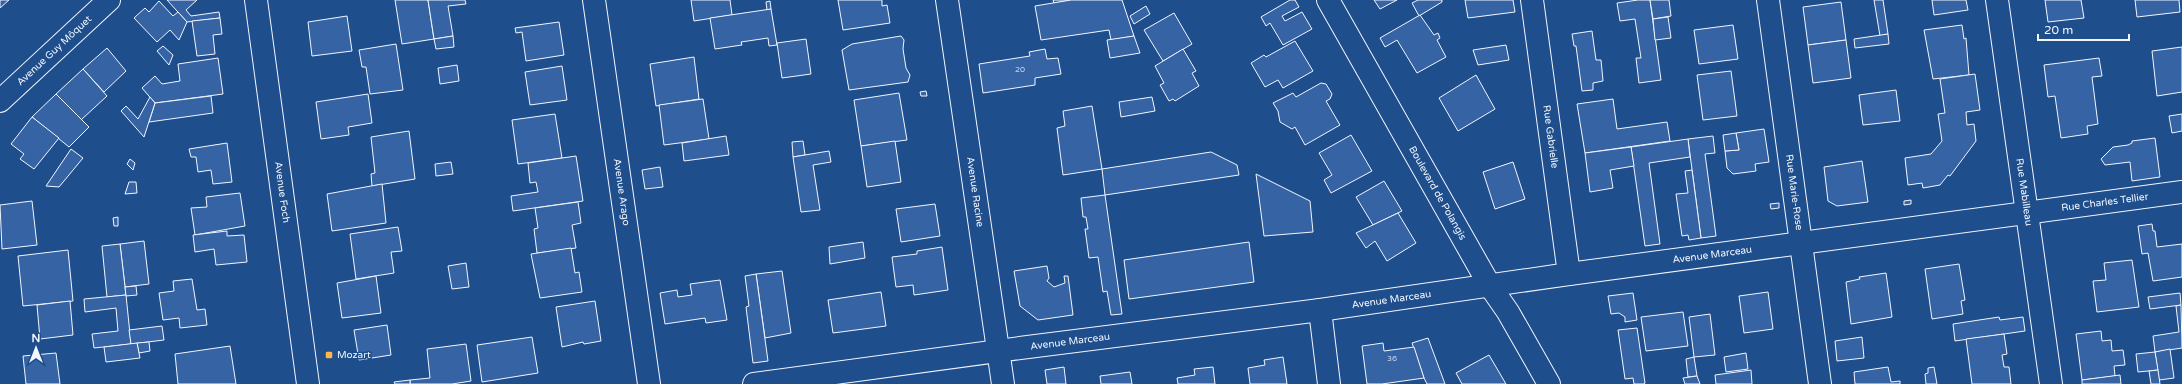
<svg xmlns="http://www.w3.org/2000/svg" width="2182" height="384" viewBox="0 0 2182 384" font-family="'Varela Round',sans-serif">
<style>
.building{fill:#3563a3;stroke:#f2f6ff}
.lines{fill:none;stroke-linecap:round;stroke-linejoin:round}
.street-casing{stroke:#f2f6ff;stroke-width:24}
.secondary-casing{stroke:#f2f6ff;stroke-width:24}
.street{stroke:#1f4e8c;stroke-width:22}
.secondary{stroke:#1f4e8c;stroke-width:22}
.poi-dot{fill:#ffb74d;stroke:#1f4e8c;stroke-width:1.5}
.labels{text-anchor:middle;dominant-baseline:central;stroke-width:3;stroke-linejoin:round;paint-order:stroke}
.number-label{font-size:8px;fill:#c3d1e8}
.street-label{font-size:10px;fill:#f2f6ff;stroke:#1f4e8c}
.poi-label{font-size:10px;fill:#f2f6ff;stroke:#1f4e8c;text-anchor:start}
</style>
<rect width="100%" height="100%" fill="#1f4e8c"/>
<g class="building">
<polygon points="0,0 9,0 0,8"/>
<polygon points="167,0 197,0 186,10 191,16 219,12 220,18 187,22"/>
<polygon points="395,0 428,0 434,39 402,44"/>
<polygon points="428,0 465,0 466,4 448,6 453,36 434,39"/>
<polygon points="691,0 730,0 732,15 694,21"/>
<polygon points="838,0 882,0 882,6 887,5 890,23 843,30"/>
<polygon points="1053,0 1074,0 1054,3"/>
<polygon points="1071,0 1122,0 1134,36 1111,40 1109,30 1041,40 1035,6"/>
<polygon points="1290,0 1295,0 1299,7 1282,16 1285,21 1302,12 1312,29 1283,45 1270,23 1266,26 1261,17"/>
<polygon points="1374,0 1397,0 1380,9"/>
<polygon points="1418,0 1442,0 1442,2 1419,16 1412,3"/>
<polygon points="1465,0 1513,0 1515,12 1468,18"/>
<polygon points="1638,0 1650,0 1661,80 1639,83 1636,58 1641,58 1635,19 1620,21 1617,3"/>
<polygon points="1650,0 1669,0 1671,16 1653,19"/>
<polygon points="1874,0 1883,0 1888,34 1880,36"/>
<polygon points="1932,0 1966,0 1968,10 1934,15"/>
<polygon points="2045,0 2081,0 2084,18 2048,22"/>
<polygon points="2135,0 2179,0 2180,12 2137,17"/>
<polygon points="159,1 173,16 178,12 187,22 179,40 170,30 157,42 134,18 145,8 149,12"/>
<polygon points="770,1 771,9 767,10 766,2"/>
<polygon points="1841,2 1846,40 1808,45 1803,7"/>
<polygon points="1146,6 1150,14 1134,24 1130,16"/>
<polygon points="771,9 777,45 769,46 768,38 741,42 742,45 715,49 710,18"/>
<polygon points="1174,13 1192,44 1163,61 1144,30"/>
<polygon points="1420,15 1434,35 1438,33 1440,38 1437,40 1446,57 1417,73 1397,40 1385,47 1380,38"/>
<polygon points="347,16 352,51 312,56 308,22"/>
<polygon points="1668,17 1671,38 1655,40 1653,19"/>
<polygon points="220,18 222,34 213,35 215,54 197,56 192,21"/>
<polygon points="559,22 564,55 526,61 522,32 516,33 515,28"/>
<polygon points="1733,25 1738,59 1699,64 1694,30"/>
<polygon points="1962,25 1964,39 1966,38 1969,75 1933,79 1924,30"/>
<polygon points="1592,31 1596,60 1601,60 1603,81 1593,83 1593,90 1582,91 1576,46 1574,46 1572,34"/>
<polygon points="1888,34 1889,44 1855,48 1854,39"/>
<polygon points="453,36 454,47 436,49 434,39"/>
<polygon points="901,36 904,40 903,49 906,68 910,75 908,82 849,90 842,50 852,44"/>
<polygon points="1134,36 1140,53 1110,58 1107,40"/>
<polygon points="806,39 811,74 782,78 777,43"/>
<polygon points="1846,40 1851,78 1813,83 1808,45"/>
<polygon points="1295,41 1313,71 1283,88 1278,80 1265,87 1251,63 1264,55 1266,57"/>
<polygon points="396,44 403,90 370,94 366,67 362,67 359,50"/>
<polygon points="1506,45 1509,60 1478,65 1473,50"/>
<polygon points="163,46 173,55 169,65 157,51"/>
<polygon points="2182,47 2182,92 2157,96 2152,51"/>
<polygon points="107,48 126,71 104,92 83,69"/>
<polygon points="1045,49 1047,59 1058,58 1061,74 1035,78 1035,85 983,93 979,64 1030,56 1029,52"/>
<polygon points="1183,49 1196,71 1192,73 1199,86 1175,101 1173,99 1169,101 1160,85 1164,83 1155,66"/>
<polygon points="694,57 699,99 656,106 650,64"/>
<polygon points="218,58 223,94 155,103 142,88 155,76 162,84 180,81 178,64"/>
<polygon points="2099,58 2102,76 2092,77 2098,124 2087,126 2088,134 2061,138 2055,96 2048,97 2044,65"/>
<polygon points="457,65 459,81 440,84 438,68"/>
<polygon points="562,66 567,100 530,105 525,72"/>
<polygon points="83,69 107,96 81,120 56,94"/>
<polygon points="1731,71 1737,116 1703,120 1697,75"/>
<polygon points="1975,74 1980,110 1966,112 1967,125 1974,124 1976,141 1950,176 1948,175 1940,185 1923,188 1922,183 1908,185 1905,158 1931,154 1942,141 1938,114 1945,113 1940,79"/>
<polygon points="1476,75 1495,109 1458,131 1439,98"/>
<polygon points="1321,83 1326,84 1332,94 1330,99 1326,101 1340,125 1305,145 1295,127 1292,129 1280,122 1278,111 1273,103 1293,93 1296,97"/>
<polygon points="1896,90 1900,121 1863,125 1859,95"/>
<polygon points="926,91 927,96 921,96 920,92"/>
<polygon points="899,93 907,140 861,146 854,100"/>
<polygon points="56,94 89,127 69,147 32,117"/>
<polygon points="368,94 372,123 348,127 349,135 321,139 316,102"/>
<polygon points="211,96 213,113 149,122 155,103"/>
<polygon points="150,97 155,103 144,137 121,111 126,106 138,119"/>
<polygon points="1152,97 1155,111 1121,117 1119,102"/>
<polygon points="703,99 709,139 664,145 659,105"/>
<polygon points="1613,99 1617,129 1667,122 1670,141 1585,153 1577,104"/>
<polygon points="1092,106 1102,169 1063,175 1057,128 1065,126 1063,111"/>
<polygon points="555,114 562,158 518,164 512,120"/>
<polygon points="2182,114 2182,131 2172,133 2169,116"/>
<polygon points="32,117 59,138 34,169 20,159 24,154 11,144"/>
<polygon points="1764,129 1769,162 1755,164 1756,171 1733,174 1727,168 1725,151 1739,150 1736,133"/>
<polygon points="409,131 415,179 372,186 371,174 375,173 371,137"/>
<polygon points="1736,133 1739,150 1725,151 1723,135"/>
<polygon points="1351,135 1372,171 1331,193 1324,180 1332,175 1319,153"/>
<polygon points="726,136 729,155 684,161 682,143"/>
<polygon points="1713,136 1715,153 1705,154 1716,236 1701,238 1688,139"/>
<polygon points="2155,138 2160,177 2132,181 2130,162 2105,165 2101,159 2113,147 2128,145 2132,143 2132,141"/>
<polygon points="1688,139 1690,157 1649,163 1660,244 1645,246 1631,147"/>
<polygon points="803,141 805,155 793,157 792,142"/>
<polygon points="895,141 901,182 867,187 861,146"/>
<polygon points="227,143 232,182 213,184 211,170 198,172 196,157 191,157 189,149"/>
<polygon points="1631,147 1634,166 1610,170 1613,188 1590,192 1585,153"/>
<polygon points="71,149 83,158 59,187 46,186"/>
<polygon points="829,151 831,162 813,165 820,210 801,212 793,157"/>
<polygon points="1211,152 1237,165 1239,175 1105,195 1102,169"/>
<polygon points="576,156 583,201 513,211 511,196 538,192 536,182 530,183 528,163"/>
<polygon points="130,159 135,163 133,170 127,164"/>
<polygon points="1862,161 1868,202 1837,206 1828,201 1824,167"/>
<polygon points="451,162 453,174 436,176 435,164"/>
<polygon points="1513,162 1525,199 1495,209 1483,172"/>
<polygon points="660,167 663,187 645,189 642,170"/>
<polygon points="1692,170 1701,238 1689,240 1688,235 1682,236 1676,194 1688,193 1685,171"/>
<polygon points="1256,174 1310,201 1313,232 1264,236"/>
<polygon points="1384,181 1402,211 1373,225 1356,197"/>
<polygon points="129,182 136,182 137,193 125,194"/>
<polygon points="382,184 386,223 332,231 327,194"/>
<polygon points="240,193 245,226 195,235 191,208 207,207 206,197"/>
<polygon points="1105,195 1122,314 1111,315 1107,291 1103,292 1098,257 1089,258 1085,229 1088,229 1086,217 1083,217 1081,198"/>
<polygon points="1911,200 1911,204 1904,205 1904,201"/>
<polygon points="32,201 37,245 2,249 0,205"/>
<polygon points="578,202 581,223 572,225 576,248 537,253 534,229 538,228 535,208"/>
<polygon points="1779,203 1779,208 1771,209 1770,204"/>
<polygon points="935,204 940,236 901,242 896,209"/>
<polygon points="1398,213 1416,243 1387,261 1375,241 1366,248 1356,233"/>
<polygon points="118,217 118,226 114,226 113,218"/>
<polygon points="2152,224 2153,231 2155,231 2157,247 2182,244 2182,277 2153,281 2148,253 2142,254 2138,226"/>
<polygon points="398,227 402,251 391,252 394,273 356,279 350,234"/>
<polygon points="227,231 227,236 244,235 247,262 216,265 214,249 195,252 193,235"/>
<polygon points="144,241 149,284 125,287 120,244"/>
<polygon points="863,242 865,258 830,264 829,247"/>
<polygon points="1249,242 1254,282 1129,299 1124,260"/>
<polygon points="120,244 126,295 107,297 102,246"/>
<polygon points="942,247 948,290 914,295 913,285 896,287 892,257 917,254 917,251"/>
<polygon points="571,248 575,273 579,272 582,292 540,298 531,254"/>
<polygon points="68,250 73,301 23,306 18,256"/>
<polygon points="2132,260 2139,307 2097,312 2093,281 2106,280 2104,263"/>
<polygon points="466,263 469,287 452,289 448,266"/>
<polygon points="1959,264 1965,300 1961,301 1963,314 1932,319 1925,269"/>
<polygon points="1047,266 1049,278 1047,281 1054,287 1065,283 1064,276 1068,276 1073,315 1038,320 1020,306 1014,271"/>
<polygon points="782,271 791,333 765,338 756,274"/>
<polygon points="1886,273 1892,317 1851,324 1846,282 1860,279 1859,277"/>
<polygon points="756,274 768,361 753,363 746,307 749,306 745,276"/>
<polygon points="376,276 381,313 342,318 337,283"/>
<polygon points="192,279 197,310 205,309 207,325 180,328 179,318 163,320 159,293 174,291 173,281"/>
<polygon points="720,280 727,320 706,323 705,318 665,324 660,293 677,290 678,297 692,295 690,284"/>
<polygon points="136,286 137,295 126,296 125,287"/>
<polygon points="881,292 886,326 833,333 828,300"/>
<polygon points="1768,292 1773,329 1744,333 1739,296"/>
<polygon points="1633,293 1637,320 1625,322 1625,317 1619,313 1611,314 1608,296"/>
<polygon points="2180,293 2181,305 2150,309 2148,297"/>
<polygon points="126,295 131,344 94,348 92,334 118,331 116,308 85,312 84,299"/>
<polygon points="70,301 73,335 40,339 37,305"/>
<polygon points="595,301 601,341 584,344 583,342 562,347 556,307"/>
<polygon points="2181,305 2182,348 2155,352 2153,336 2179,332 2176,306"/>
<polygon points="1683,312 1688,346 1646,351 1641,317"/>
<polygon points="1710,314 1715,355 1694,357 1689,317"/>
<polygon points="1999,317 2000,320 2023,317 2025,331 1955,341 1953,324"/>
<polygon points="387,325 391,355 359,360 354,330"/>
<polygon points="162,326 164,340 131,344 129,330"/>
<polygon points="1637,328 1645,383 1644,384 1634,384 1633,378 1625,379 1618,330"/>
<polygon points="2101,331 2102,341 2111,340 2112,351 2123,350 2125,365 2114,366 2115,376 2082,380 2076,334"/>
<polygon points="2004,334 2007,354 2002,355 2004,367 2009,367 2011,384 1972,384 1966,339"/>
<polygon points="532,337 538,373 482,382 477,345"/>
<polygon points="1862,337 1864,358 1837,361 1835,341"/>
<polygon points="1428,338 1445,384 1427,384 1424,378 1412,343"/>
<polygon points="149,342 150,351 139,353 137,343"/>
<polygon points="137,343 140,358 106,362 104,347"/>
<polygon points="1383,343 1384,351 1414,347 1424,378 1382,384 1367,384 1362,346"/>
<polygon points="466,344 471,381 452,384 410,384 410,380 430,378 427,349"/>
<polygon points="230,346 236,384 178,384 175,354"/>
<polygon points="2170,349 2174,378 2159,380 2155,352"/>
<polygon points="2155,352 2158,370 2138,372 2136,354"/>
<polygon points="56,353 60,384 26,384 23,356"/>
<polygon points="1746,353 1748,369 1726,372 1724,357"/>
<polygon points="1489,355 1506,384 1462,384 1456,373"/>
<polygon points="1283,357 1287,384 1250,384 1248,368 1265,365 1264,360"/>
<polygon points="1694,357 1697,376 1688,377 1686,359"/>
<polygon points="1064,367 1066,384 1047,384 1045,370"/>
<polygon points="1213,367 1215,384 1178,384 1177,378 1195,375 1194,369"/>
<polygon points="1888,367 1891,382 1900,381 1900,384 1855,384 1854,372"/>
<polygon points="1934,367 1937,384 1926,384 1925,374 1928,373 1928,368"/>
<polygon points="1751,370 1752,384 1716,384 1715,375"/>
<polygon points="2158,370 2160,384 2151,384 2149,371"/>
<polygon points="1130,372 1132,384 1101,384 1100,376"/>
<polygon points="2120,375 2121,384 2082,384 2082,380"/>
<polygon points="1697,376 1700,384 1685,384 1683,378"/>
<polygon points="410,380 410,384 395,384 394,382"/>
</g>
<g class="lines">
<g class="street-casing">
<g id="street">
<path id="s1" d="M256,0L308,384"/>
<path id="s2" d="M594,0L649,384"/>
<path id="s3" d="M947,0L1003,384"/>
<path id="s4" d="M1532,0L1569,274"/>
<path id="s5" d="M1768,0L1820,384"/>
<path id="s6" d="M1997,0L2051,384"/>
<path id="s7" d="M0,101L109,0"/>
<polyline points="1320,310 1329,384"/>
<path id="s8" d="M754,384L1020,348L1320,310L1569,274L2182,192"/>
</g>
</g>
<g class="secondary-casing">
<g id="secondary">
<path id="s9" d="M1328,0L1490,286L1508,312L1549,384"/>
</g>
</g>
<use href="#street" class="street"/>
<use href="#secondary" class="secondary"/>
</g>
<rect class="poi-dot" x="325" y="351" width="8" height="8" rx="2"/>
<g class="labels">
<g class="number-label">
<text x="1020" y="69">20</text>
<text x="1392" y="358">36</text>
</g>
<g class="street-label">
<text stroke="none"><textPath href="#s7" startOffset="74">Avenue Guy Môquet</textPath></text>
<text stroke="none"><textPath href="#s4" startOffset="138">Rue Gabrielle</textPath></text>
<text stroke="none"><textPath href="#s1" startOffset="194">Avenue Foch</textPath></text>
<text stroke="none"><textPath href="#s2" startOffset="194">Avenue Arago</textPath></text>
<text stroke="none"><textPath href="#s3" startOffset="194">Avenue Racine</textPath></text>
<text stroke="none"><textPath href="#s5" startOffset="194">Rue Marie-Rose</textPath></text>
<text stroke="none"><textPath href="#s6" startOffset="194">Rue Mabilleau</textPath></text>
<text stroke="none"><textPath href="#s9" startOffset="222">Boulevard de Polangis</textPath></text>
<text stroke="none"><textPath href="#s8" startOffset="1363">Rue Charles Tellier</textPath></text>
<text stroke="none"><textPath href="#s8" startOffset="967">Avenue Marceau</textPath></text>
<text stroke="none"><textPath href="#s8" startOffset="643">Avenue Marceau</textPath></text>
<text stroke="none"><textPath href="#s8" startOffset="319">Avenue Marceau</textPath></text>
</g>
<g class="poi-label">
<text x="337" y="355">Mozart</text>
</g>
</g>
<g transform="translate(36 348)" stroke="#1f4e8c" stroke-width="3" paint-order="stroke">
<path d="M0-3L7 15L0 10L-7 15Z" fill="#f2f6ff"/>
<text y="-6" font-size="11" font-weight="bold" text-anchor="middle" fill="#f2f6ff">N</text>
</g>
<path d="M2038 34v6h91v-6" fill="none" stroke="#f2f6ff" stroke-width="2"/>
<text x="2044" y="34" font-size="12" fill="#f2f6ff" stroke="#1f4e8c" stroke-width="3" paint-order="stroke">20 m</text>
</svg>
